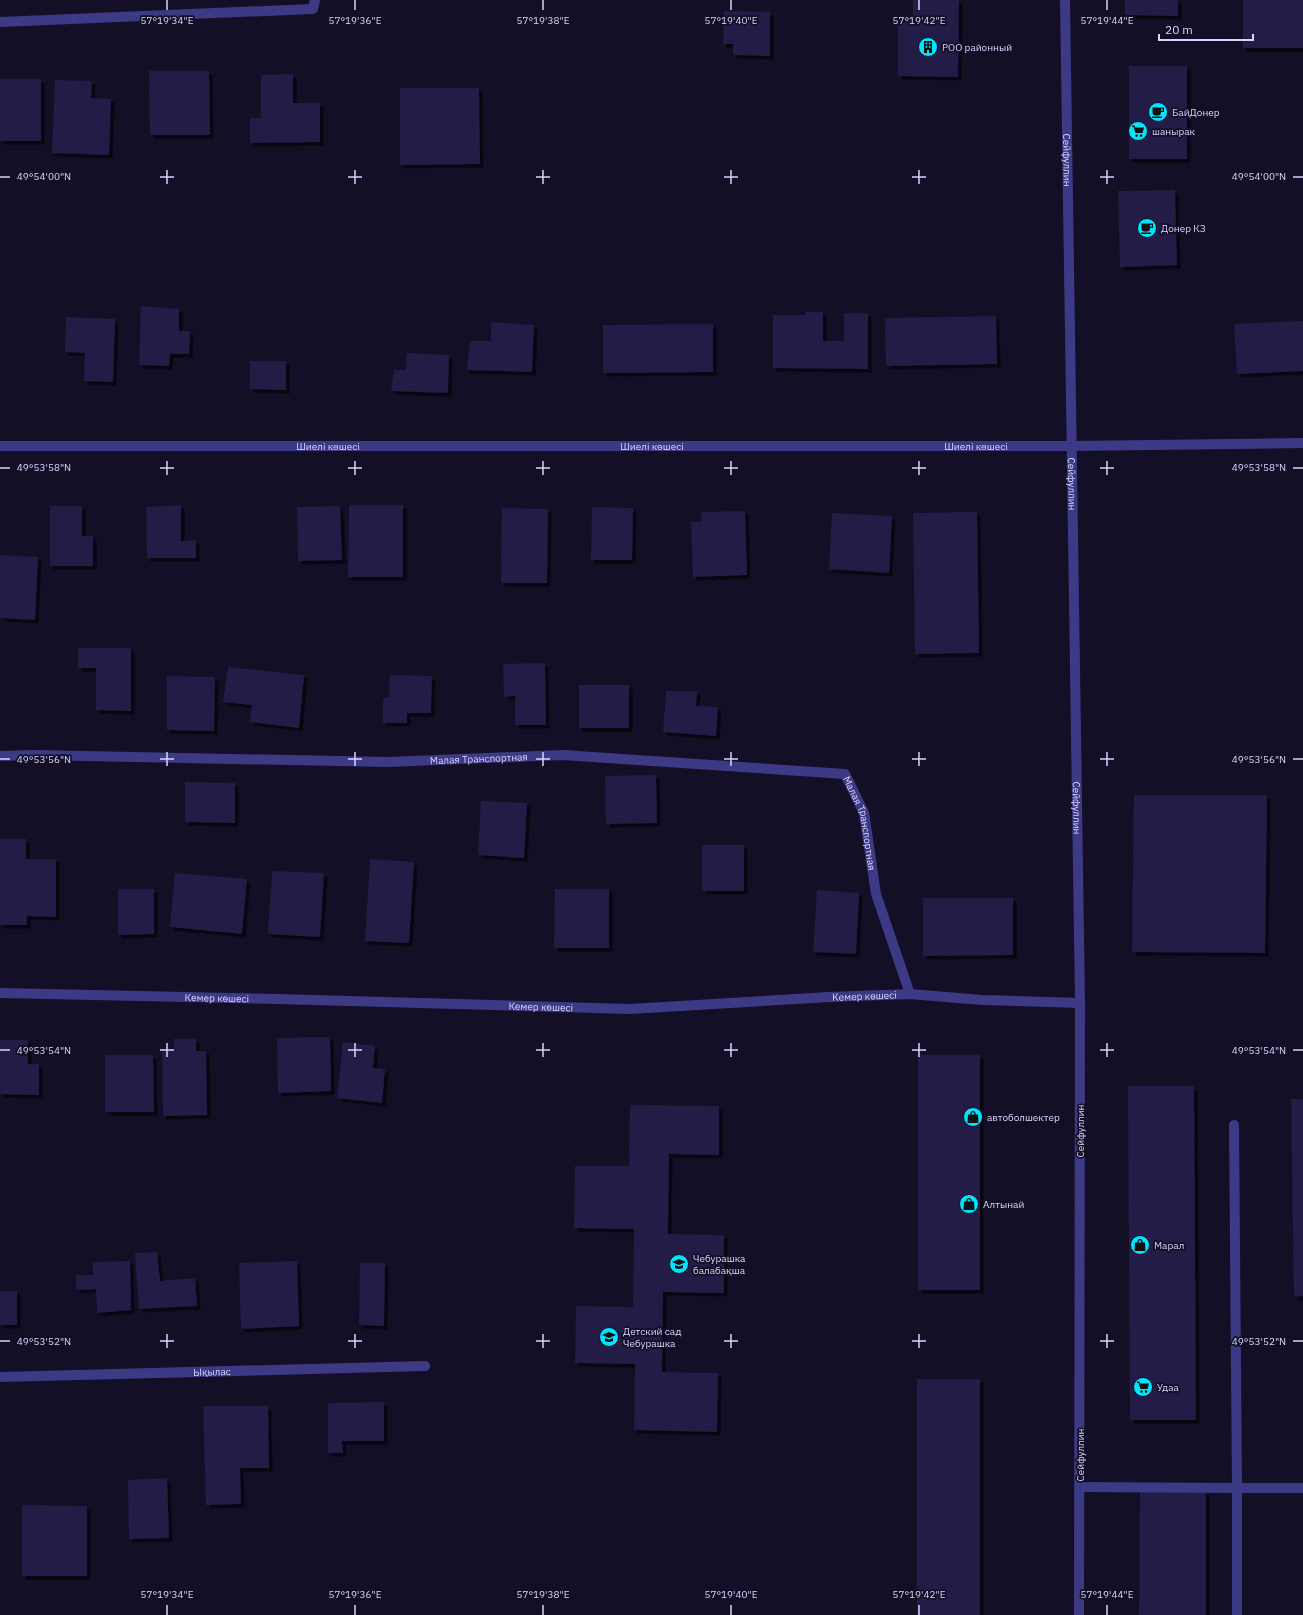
<svg xmlns="http://www.w3.org/2000/svg" width="1303" height="1615" viewBox="0 0 1303 1615" font-family="'IBM Plex Sans',sans-serif">
<style>
.building{fill:#241b47;filter:url(#shadow)}
.lines{fill:none;stroke-linecap:round;stroke-linejoin:round}
.minor{stroke:#3d3a85;stroke-width:10}
.ticks{fill:none;stroke:#d9d4ff;stroke-width:1.5}
.labels{text-anchor:middle;dominant-baseline:central;stroke-width:3.5;stroke-linejoin:round;paint-order:stroke}
.poi-label{font-size:10px;fill:#d9d4ff;stroke:#130f26;text-anchor:start}
.street-label{font-size:10px;fill:#d9d4ff;stroke:#130f26}
.ticks-label{font-size:10px;text-anchor:middle;fill:#d9d4ff;stroke:#130f26;stroke-width:3.5;stroke-linejoin:round;paint-order:stroke}
</style>
<defs>
<filter id="shadow"><feDropShadow dx="3.5" dy="3.5" stdDeviation="0" flood-color="#0009"/></filter>
</defs>
<rect width="100%" height="100%" fill="#130f26"/>
<g class="building">
<polygon points="913,0 959,0 958,77 898,76 898,19 913,19"/>
<polygon points="1125,0 1178,0 1178,16 1125,15"/>
<rect x="1243" y="0" width="60" height="48"/>
<polygon points="724,11 770,12 770,56 733,55 733,44 723,44"/>
<rect x="1129" y="66" width="58" height="93"/>
<polygon points="149,71 209,71 210,135 150,135"/>
<polygon points="293,74 293,103 320,103 320,142 250,143 250,118 261,118 261,75"/>
<rect x="0" y="79" width="41" height="62"/>
<polygon points="55,80 92,81 91,98 111,99 109,155 52,153"/>
<polygon points="400,88 479,88 480,164 400,165"/>
<polygon points="1175,190 1177,265 1120,267 1118,191"/>
<polygon points="141,306 179,309 179,331 190,331 189,354 170,354 169,366 139,365"/>
<polygon points="805,312 823,312 823,341 844,341 844,313 868,313 868,369 773,368 773,315 805,315"/>
<polygon points="996,316 997,364 886,366 885,318"/>
<polygon points="66,317 115,319 113,382 84,381 85,353 65,352"/>
<polygon points="1303,321 1303,371 1237,374 1234,324"/>
<polygon points="491,322 534,325 532,372 467,370 470,341 491,341"/>
<polygon points="713,324 713,372 603,373 603,325"/>
<polygon points="407,353 449,355 448,393 391,391 394,370 406,370"/>
<polygon points="250,361 286,361 286,390 250,389"/>
<polygon points="181,505 181,541 196,540 196,558 147,558 146,507"/>
<polygon points="349,505 403,505 403,577 348,577"/>
<polygon points="50,506 82,506 82,536 93,536 93,566 50,566"/>
<polygon points="340,506 342,560 298,561 297,507"/>
<polygon points="592,507 633,508 632,560 591,560"/>
<polygon points="502,508 548,509 547,583 501,583"/>
<polygon points="745,511 747,575 693,577 691,522 701,522 702,512"/>
<polygon points="977,512 979,653 915,654 913,513"/>
<polygon points="832,513 892,516 889,573 829,569"/>
<polygon points="0,555 38,557 35,620 0,618"/>
<polygon points="78,648 131,648 131,711 96,710 96,668 78,668"/>
<polygon points="545,663 546,725 515,725 515,696 504,697 503,664"/>
<polygon points="228,667 304,675 299,728 250,722 252,705 223,702"/>
<polygon points="390,675 432,676 431,713 407,713 407,723 383,723 383,698 389,698"/>
<polygon points="167,676 215,677 214,731 167,730"/>
<rect x="579" y="685" width="50" height="43"/>
<polygon points="666,691 697,691 696,706 718,707 716,736 663,732"/>
<polygon points="656,775 657,823 606,824 605,776"/>
<polygon points="185,782 235,783 235,823 185,822"/>
<polygon points="1134,795 1267,795 1265,953 1132,952"/>
<polygon points="481,801 527,803 524,858 478,855"/>
<polygon points="0,839 26,839 26,859 56,859 56,917 27,916 27,925 0,925"/>
<rect x="702" y="845" width="42" height="46"/>
<polygon points="370,859 414,862 409,943 365,941"/>
<polygon points="272,871 324,873 320,937 268,934"/>
<polygon points="175,873 247,879 242,934 170,927"/>
<polygon points="118,889 154,889 154,934 118,935"/>
<polygon points="555,889 609,889 609,948 554,948"/>
<polygon points="817,890 859,893 856,954 813,952"/>
<polygon points="923,898 1013,898 1013,955 923,956"/>
<polygon points="330,1037 331,1091 278,1093 277,1038"/>
<polygon points="174,1039 196,1039 196,1051 206,1051 207,1115 163,1116 162,1052 174,1050"/>
<polygon points="0,1040 28,1040 28,1064 39,1064 39,1095 0,1094"/>
<polygon points="343,1042 375,1046 373,1068 385,1069 382,1103 337,1098"/>
<polygon points="105,1055 153,1055 154,1112 105,1112"/>
<rect x="918" y="1055" width="62" height="235"/>
<polygon points="1128,1086 1194,1086 1196,1420 1130,1420"/>
<polygon points="1291,1099 1303,1099 1303,1296 1294,1297"/>
<polygon points="630,1105 719,1106 719,1155 669,1154 668,1234 724,1235 724,1293 663,1292 662,1372 718,1373 717,1432 634,1430 635,1364 575,1363 576,1306 633,1307 634,1229 574,1228 575,1166 629,1166"/>
<polygon points="157,1252 160,1281 195,1278 197,1306 139,1309 135,1253"/>
<polygon points="130,1261 131,1310 97,1313 96,1289 76,1290 76,1275 93,1275 93,1262"/>
<polygon points="297,1261 299,1326 241,1329 239,1263"/>
<polygon points="360,1263 385,1263 384,1326 359,1325"/>
<rect x="0" y="1291" width="17" height="34"/>
<rect x="917" y="1379" width="63" height="236"/>
<polygon points="384,1402 384,1441 342,1441 343,1453 328,1453 328,1403"/>
<polygon points="203,1406 268,1406 269,1468 240,1468 241,1504 206,1505"/>
<polygon points="167,1478 169,1538 129,1539 128,1480"/>
<polygon points="1140,1492 1206,1492 1206,1615 1139,1615"/>
<polygon points="22,1505 87,1506 87,1576 22,1576"/>
</g>
<g class="lines">
<g class="minor">
<path id="s1" d="M1065,0L1080,1003L1079,1615"/>
<polyline points="0,22 313,9 315,0"/>
<path id="s2" d="M0,446H1071L1303,443"/>
<path id="s3" d="M0,756L34,755L388,762L563,755L845,774L864,813L876,894L910,994"/>
<path id="s4" d="M0,993L278,999L630,1009L829,997L910,994L982,1000L1080,1003"/>
<path id="s5" d="M0,1377L425,1366"/>
<polyline points="1079,1487 1237,1488 1234,1125"/>
<polyline points="1237,1615 1237,1488 1303,1488"/>
</g>
</g>
<path class="ticks" d="M167,0V10M355,0V10M543,0V10M731,0V10M919,0V10M1107,0V10M167,170V184M355,170V184M543,170V184M731,170V184M919,170V184M1107,170V184M0,177H10M160,177H174M348,177H362M536,177H550M724,177H738M912,177H926M1100,177H1114M1293,177H1303M167,461V475M355,461V475M543,461V475M731,461V475M919,461V475M1107,461V475M0,468H10M160,468H174M348,468H362M536,468H550M724,468H738M912,468H926M1100,468H1114M1293,468H1303M167,752V766M355,752V766M543,752V766M731,752V766M919,752V766M1107,752V766M0,759H10M160,759H174M348,759H362M536,759H550M724,759H738M912,759H926M1100,759H1114M1293,759H1303M167,1043V1057M355,1043V1057M543,1043V1057M731,1043V1057M919,1043V1057M1107,1043V1057M0,1050H10M160,1050H174M348,1050H362M536,1050H550M724,1050H738M912,1050H926M1100,1050H1114M1293,1050H1303M167,1334V1348M355,1334V1348M543,1334V1348M731,1334V1348M919,1334V1348M1107,1334V1348M0,1341H10M160,1341H174M348,1341H362M536,1341H550M724,1341H738M912,1341H926M1100,1341H1114M1293,1341H1303M167,1605V1615M355,1605V1615M543,1605V1615M731,1605V1615M919,1605V1615M1107,1605V1615"/>
<defs>
<g id="building-disc" transform="scale(1)"><circle r="9.5" fill="#00e5ff" stroke="#130f26"/><path d="M-4-6H4V6H1V3H-1V6H-4ZM-2.5-4.3h1.7v1.8h-1.7ZM.8-4.3h1.7v1.8H.8ZM-2.5-1h1.7V.8h-1.7ZM.8-1h1.7V.8H.8Z" fill="#111"/></g>
<g id="cafe-disc" transform="scale(1)"><circle r="9.5" fill="#00e5ff" stroke="#130f26"/><path d="M-5.5-4.5H6V0H3Q3 3.5 0 3.5H-2.5Q-5.5 3.5-5.5 0ZM3-3.2v2h1.7v-2ZM-6 4.5H4V6H-6Z" fill="#111"/></g>
<g id="supermarket-disc" transform="scale(1)"><circle r="9.5" fill="#00e5ff" stroke="#130f26"/><path d="M-6-5.5h2.5l.6 2H6L4.5 2H-2.5L-4.4-4H-6ZM-1.5 3.2a1.3 1.3 0 1 0 .1 0ZM3 3.2a1.3 1.3 0 1 0 .1 0Z" fill="#111"/></g>
<g id="shop-disc" transform="scale(1)"><circle r="9.5" fill="#00e5ff" stroke="#130f26"/><path d="M-5-2.5h2.3a2.7 3.5 0 0 1 5.4 0H5L5.5 6h-11ZM-1.5-2.5h3a1.5 2.3 0 0 0-3 0Z" fill="#111"/></g>
<g id="school-disc" transform="scale(1)"><circle r="9.5" fill="#00e5ff" stroke="#130f26"/><path d="M0-5L7-2L0 1L-7-2ZM-4 1L0 2.5L4 1V4Q0 6-4 4Z" fill="#111"/></g>
</defs>
<g fill-rule="evenodd">
<use href="#building-disc" x="928" y="47"/>
<use href="#cafe-disc" x="1158" y="112"/>
<use href="#supermarket-disc" x="1138" y="131"/>
<use href="#cafe-disc" x="1147" y="228"/>
<use href="#shop-disc" x="973" y="1117"/>
<use href="#shop-disc" x="969" y="1204"/>
<use href="#shop-disc" x="1140" y="1245"/>
<use href="#school-disc" x="679" y="1264"/>
<use href="#school-disc" x="609" y="1337"/>
<use href="#supermarket-disc" x="1143" y="1387"/>
</g>
<g class="labels">
<g class="poi-label">
<text x="942" y="47">РОО районный</text>
<text x="1172" y="112">БайДонер</text>
<text x="1152" y="131">шанырак</text>
<text x="1161" y="228">Донер КЗ</text>
<text x="987" y="1117">автоболшектер</text>
<text x="983" y="1204">Алтынай</text>
<text x="1154" y="1245">Марал</text>
<text x="693" y="1258">Чебурашка<tspan x="693" dy="12">балабақша</tspan></text>
<text x="623" y="1331">Детский сад<tspan x="623" dy="12">Чебурашка</tspan></text>
<text x="1157" y="1387">Удаа</text>
</g>
<g class="street-label">
<text stroke="none"><textPath href="#s1" startOffset="160">Сейфуллин</textPath></text>
<text stroke="none"><textPath href="#s2" startOffset="328">Шиелі көшесі</textPath></text>
<text stroke="none"><textPath href="#s2" startOffset="652">Шиелі көшесі</textPath></text>
<text stroke="none"><textPath href="#s2" startOffset="976">Шиелі көшесі</textPath></text>
<text stroke="none"><textPath href="#s1" startOffset="484">Сейфуллин</textPath></text>
<text stroke="none"><textPath href="#s3" startOffset="479">Малая Транспортная</textPath></text>
<text stroke="none"><textPath href="#s1" startOffset="808">Сейфуллин</textPath></text>
<text stroke="none"><textPath href="#s3" startOffset="898">Малая Транспортная</textPath></text>
<text stroke="none"><textPath href="#s4" startOffset="865">Кемер көшесі</textPath></text>
<text stroke="none"><textPath href="#s4" startOffset="217">Кемер көшесі</textPath></text>
<text stroke="none"><textPath href="#s4" startOffset="541">Кемер көшесі</textPath></text>
<text transform="translate(1080 1131) rotate(-90)">Сейфуллин</text>
<text stroke="none"><textPath href="#s5" startOffset="212">Ықылас</textPath></text>
<text transform="translate(1080 1455) rotate(-90)">Сейфуллин</text>
</g>
</g>
<g class="ticks-label">
<text x="167" y="24">57°19'34"E</text>
<text x="355" y="24">57°19'36"E</text>
<text x="543" y="24">57°19'38"E</text>
<text x="731" y="24">57°19'40"E</text>
<text x="919" y="24">57°19'42"E</text>
<text x="1107" y="24">57°19'44"E</text>
<text x="44" y="180">49°54'00"N</text>
<text x="1259" y="180">49°54'00"N</text>
<text x="44" y="471">49°53'58"N</text>
<text x="1259" y="471">49°53'58"N</text>
<text x="44" y="763">49°53'56"N</text>
<text x="1259" y="763">49°53'56"N</text>
<text x="44" y="1054">49°53'54"N</text>
<text x="1259" y="1054">49°53'54"N</text>
<text x="44" y="1345">49°53'52"N</text>
<text x="1259" y="1345">49°53'52"N</text>
<text x="167" y="1598">57°19'34"E</text>
<text x="355" y="1598">57°19'36"E</text>
<text x="543" y="1598">57°19'38"E</text>
<text x="731" y="1598">57°19'40"E</text>
<text x="919" y="1598">57°19'42"E</text>
<text x="1107" y="1598">57°19'44"E</text>
</g>
<path d="M1159 34v6h94v-6" fill="none" stroke="#d9d4ff" stroke-width="2"/>
<text x="1165" y="34" font-size="12" fill="#d9d4ff" stroke="#130f26" stroke-width="3" paint-order="stroke">20 m</text>
</svg>
